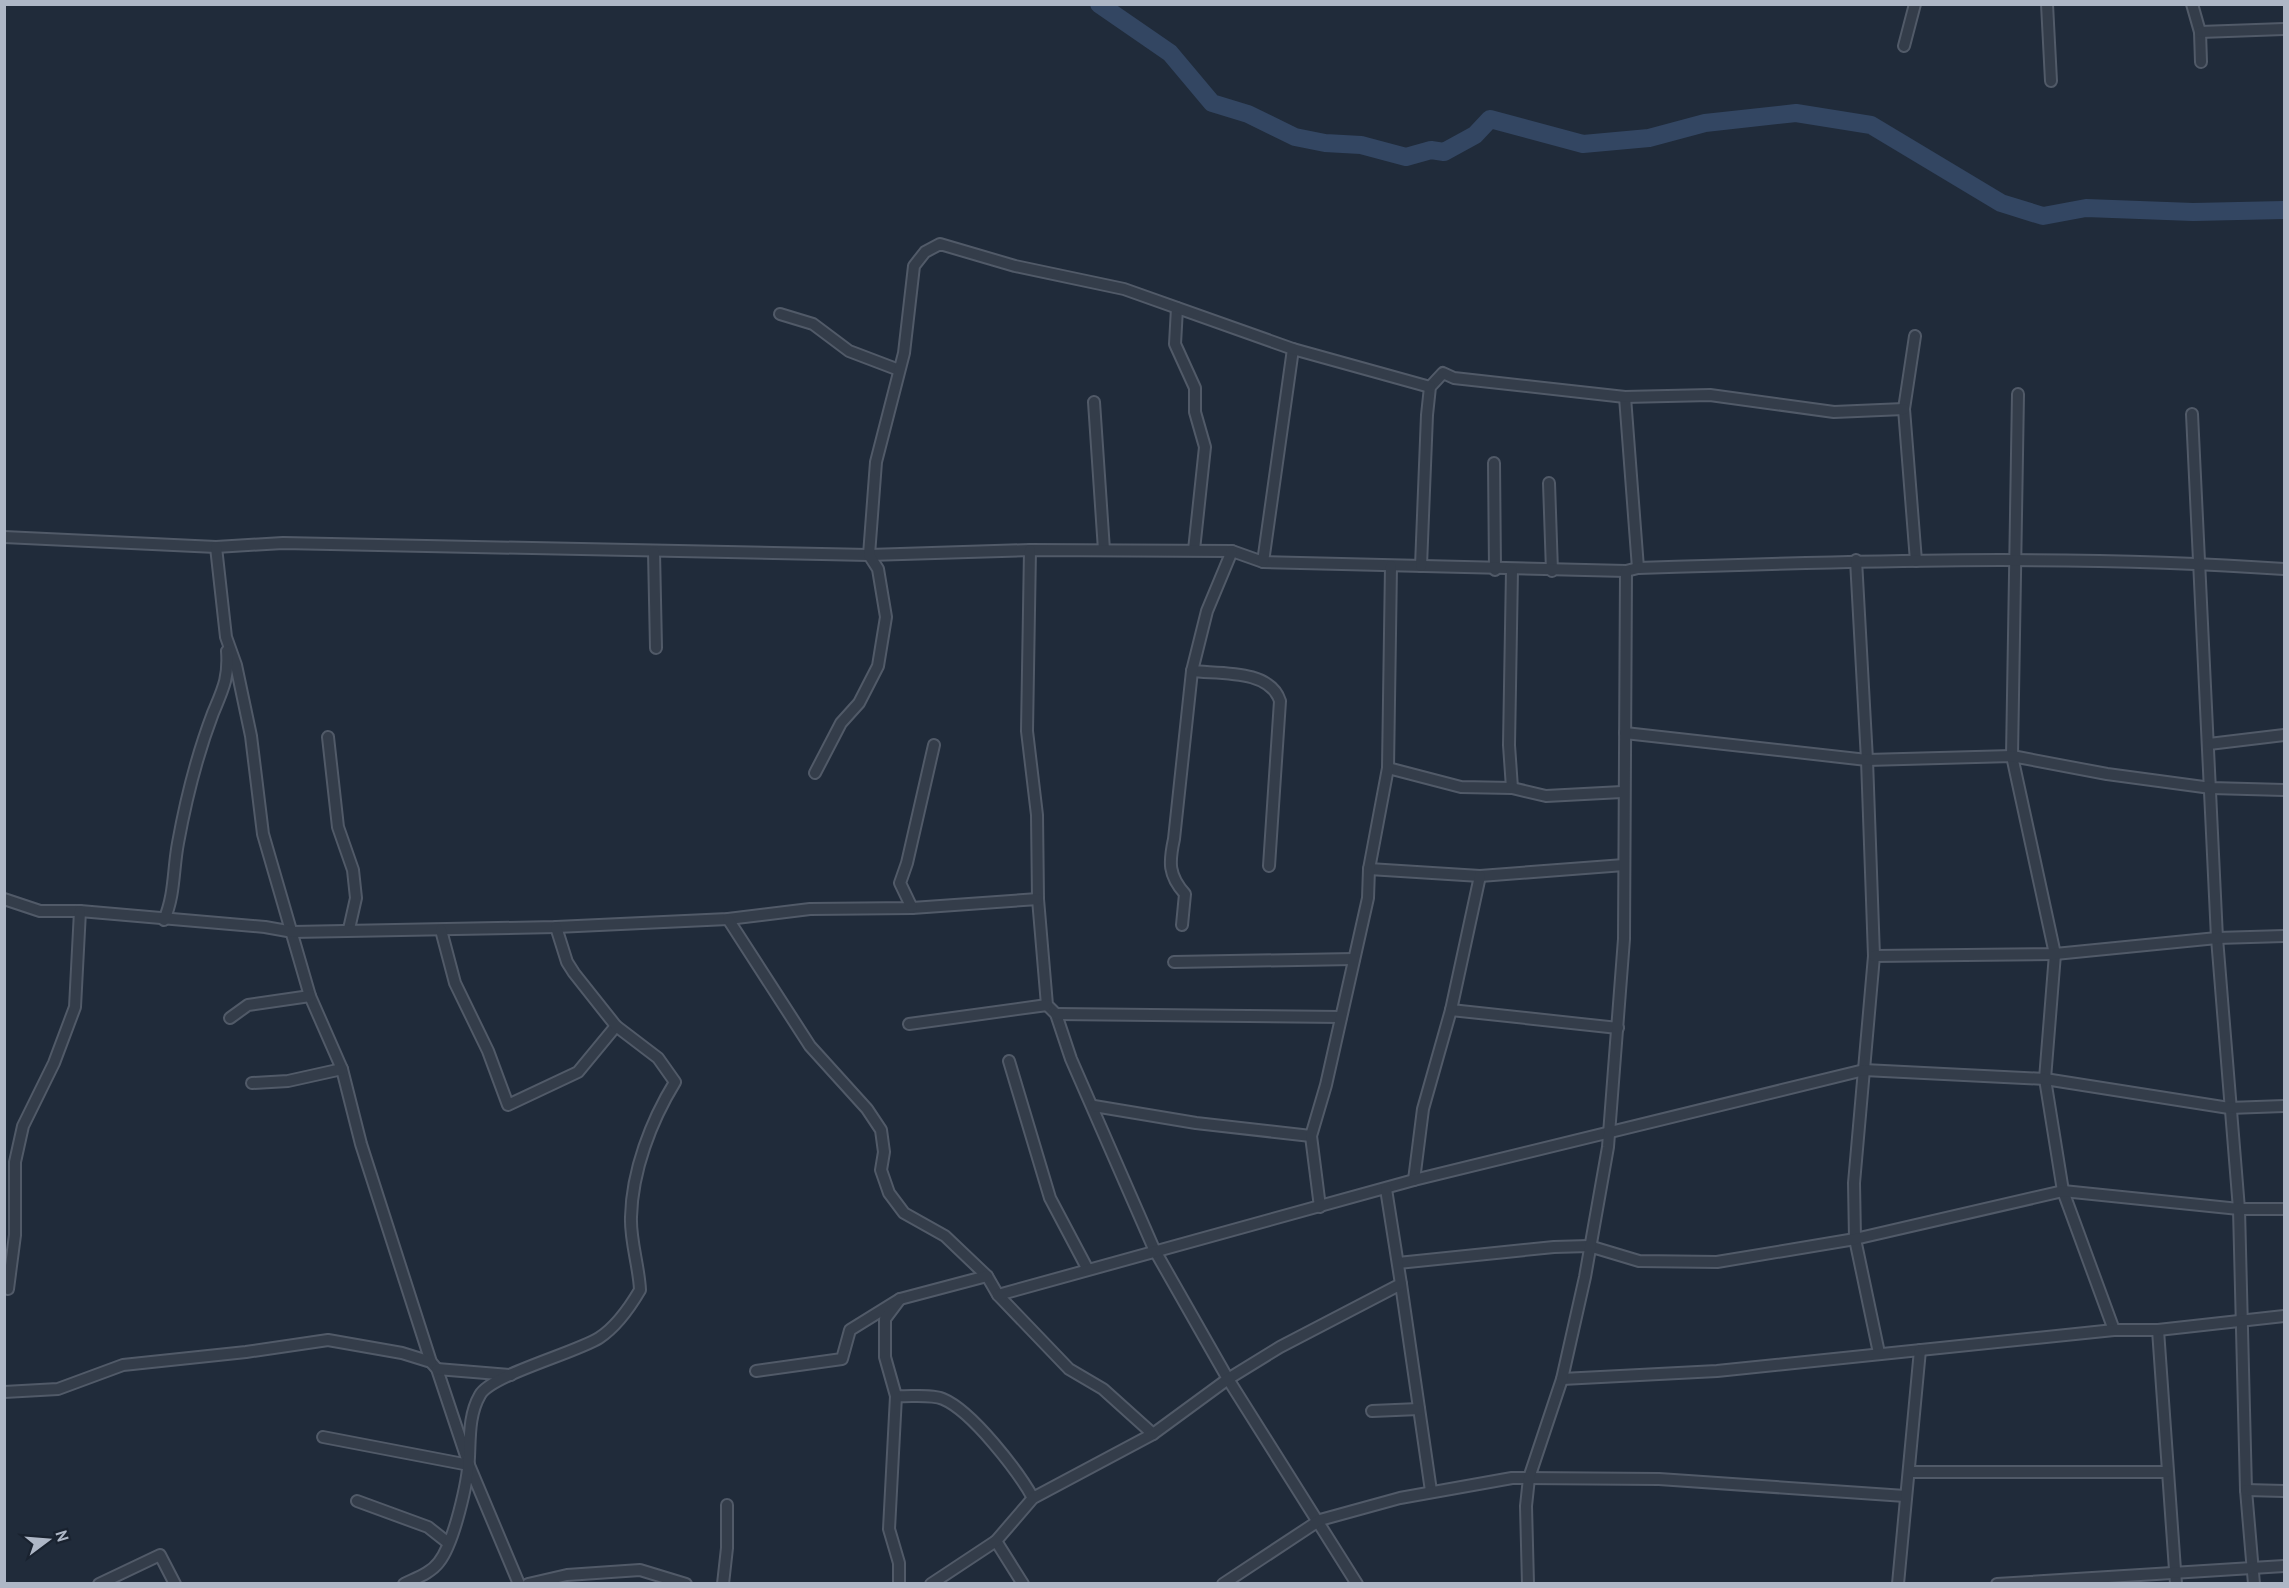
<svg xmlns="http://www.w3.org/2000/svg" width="2289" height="1588" viewBox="0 0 2289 1588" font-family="'PT Sans',sans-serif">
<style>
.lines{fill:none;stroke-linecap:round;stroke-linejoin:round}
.river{stroke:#334662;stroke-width:18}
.minor-casing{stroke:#515a68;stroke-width:14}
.minor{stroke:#343d4a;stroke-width:10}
</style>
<rect width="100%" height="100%" fill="#202b3a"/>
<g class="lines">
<polyline class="river" points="1099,4 1170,53 1212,103 1248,114 1295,137 1325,143 1361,145 1406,157 1431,150 1444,152 1475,135 1490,119 1583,144 1649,138 1705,123 1796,113 1871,125 2001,203 2043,216 2086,208 2193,212 2284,210"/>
<g class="minor-casing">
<g id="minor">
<polyline points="2047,4 2051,81"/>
<polyline points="2192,4 2200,32 2201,62"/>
<polyline points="2200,32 2284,29"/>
<polyline points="1904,46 1915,4"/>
<polyline points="1177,308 1175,344 1195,388 1195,412 1205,447 1194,550"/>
<polyline points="780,314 813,324 849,351 899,370"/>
<polyline points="1915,336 1904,409 1916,561"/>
<polyline points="2018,394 2012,756 2055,954 2045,1079 2063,1191 2114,1330"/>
<polyline points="1625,397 1638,568"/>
<polyline points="1094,402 1104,550"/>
<polyline points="2192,414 2217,938 2239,1209 2246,1490 2254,1584"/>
<polyline points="1494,463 1495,570"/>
<polyline points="1549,483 1552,571"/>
<path d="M4,537L216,547L283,543L869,555L1030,550L1232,551L1263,562L1626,571L1638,568C1853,561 2069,554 2284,569"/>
<polyline points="216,547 226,637 236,665 251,736 263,834 310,996 342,1069 361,1144 431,1362 437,1369 469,1465 519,1584"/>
<polyline points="1030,550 1027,731 1037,815 1038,899 1047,1005 1056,1014 1071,1059 1154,1249 1228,1379 1357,1584"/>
<polyline points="654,552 656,648"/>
<polyline points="1856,560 1867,760 1874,956 1854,1183 1855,1239 1879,1353"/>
<polyline points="1263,562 1293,349"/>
<polyline points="1421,566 1427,415 1430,387 1443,373 1454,378 1625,397 1710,395 1834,412 1904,409"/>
<polyline points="1512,570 1509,745 1512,788"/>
<path d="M1192,671C1219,674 1270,669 1280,701L1269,866"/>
<polyline points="1625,733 1867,760 2012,756 2107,774 2211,788 2284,790"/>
<polyline points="328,737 338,827 353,870 356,898 349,929"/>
<polyline points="2209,744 2284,735"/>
<polyline points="1388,768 1461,787 1512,788 1546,796 1622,792"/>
<polyline points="815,773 841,723 859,703 878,666 886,617 878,569 869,555 876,462 904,353 914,266 925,252 940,244 1015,266 1124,289 1293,349 1430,387"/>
<polyline points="1369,869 1480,876 1624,865"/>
<polyline points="4,899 40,911 80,911 265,927 293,932 556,927 728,919 810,909 912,908 1038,899"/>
<polyline points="912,908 900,883 907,863 934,745"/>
<polyline points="728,919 810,1046 867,1109 881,1130 884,1152 881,1170 889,1193 904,1213 945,1236 987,1276 998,1295 1069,1369 1103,1389 1153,1434"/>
<path d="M164,920C175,895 173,869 178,843C186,799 197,755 213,713C223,689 229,678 227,651"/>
<path d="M1182,925L1185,894C1168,875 1169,862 1174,839L1192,671L1207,611L1232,551"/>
<polyline points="441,930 455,983 488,1051 508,1105 578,1072 616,1026"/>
<polyline points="1874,956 2055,954 2217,938 2284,936"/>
<polyline points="1174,962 1354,959"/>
<polyline points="1451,1010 1618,1028"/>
<polyline points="1056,1014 1341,1017"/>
<polyline points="230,1018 248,1005 310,996"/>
<polyline points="909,1024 1047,1005"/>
<polyline points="1009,1061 1050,1198 1087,1268"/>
<polyline points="252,1083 288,1081 342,1069"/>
<polyline points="1094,1106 1196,1123 1311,1136"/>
<polyline points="1414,1180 1423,1109 1451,1010 1480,876"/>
<polyline points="1320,1207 1311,1136 1326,1085 1368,898 1369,869 1388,768 1391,566"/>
<polyline points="1398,1263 1554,1247 1589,1246 1639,1261 1717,1262 1855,1239 2063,1191 2239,1209 2284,1209"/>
<polyline points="1401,1284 1431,1491"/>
<polyline points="8,1289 15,1235 15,1162 23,1126 54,1063 75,1007 80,911"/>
<polyline points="998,1295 1414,1180 1864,1070 2045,1079 2229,1108 2284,1106"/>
<polyline points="2158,1330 2176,1584"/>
<polyline points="437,1369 511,1375"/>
<polyline points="756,1371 842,1359 850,1330 900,1299 987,1276"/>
<polyline points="1562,1379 1717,1371 2114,1330 2158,1330 2284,1316"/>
<polyline points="4,1392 58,1389 123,1365 246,1352 328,1340 402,1353 431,1362"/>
<path d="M896,1396C910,1397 931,1394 943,1399C972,1411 1018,1471 1033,1498"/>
<polyline points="1372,1411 1419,1409"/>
<polyline points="323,1437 469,1465"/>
<polyline points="1910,1472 2167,1472"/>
<polyline points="2246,1490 2284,1491"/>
<polyline points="357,1501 428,1527 447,1542"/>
<polyline points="996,1541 1023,1584"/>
<polyline points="99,1584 160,1555 175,1584"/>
<path d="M404,1584C416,1578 431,1573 439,1562C454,1543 468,1482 469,1457C470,1436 469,1414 480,1395C491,1375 575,1353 599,1338C616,1327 630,1307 640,1290C639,1266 630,1241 631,1217C632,1171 651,1121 675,1082L658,1058L616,1026L574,973L567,962L556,927"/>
<polyline points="528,1584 567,1575 640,1570 686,1584"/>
<polyline points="723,1584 727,1548 727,1505"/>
<polyline points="899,1584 899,1563 889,1529 896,1396 885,1357 885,1319 900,1299"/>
<polyline points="931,1584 996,1541 1033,1498 1153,1434 1228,1379 1280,1347 1401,1284 1386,1189"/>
<polyline points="1223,1584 1320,1520 1400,1498 1512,1478 1659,1479 1905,1496"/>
<polyline points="1528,1584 1526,1506 1529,1478 1562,1379 1585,1277 1608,1147 1624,939 1626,571"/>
<polyline points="1898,1584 1920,1350"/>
<polyline points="1997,1584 2284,1566"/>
</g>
</g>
<use href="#minor" class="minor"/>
</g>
<rect width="2289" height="1588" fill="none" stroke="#aeb7c6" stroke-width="12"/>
<g transform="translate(48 1540) rotate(74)" stroke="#19222f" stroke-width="4.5" paint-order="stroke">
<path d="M0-4.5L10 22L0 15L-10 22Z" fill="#aeb7c6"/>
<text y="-9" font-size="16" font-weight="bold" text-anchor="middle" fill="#aeb7c6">N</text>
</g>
</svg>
